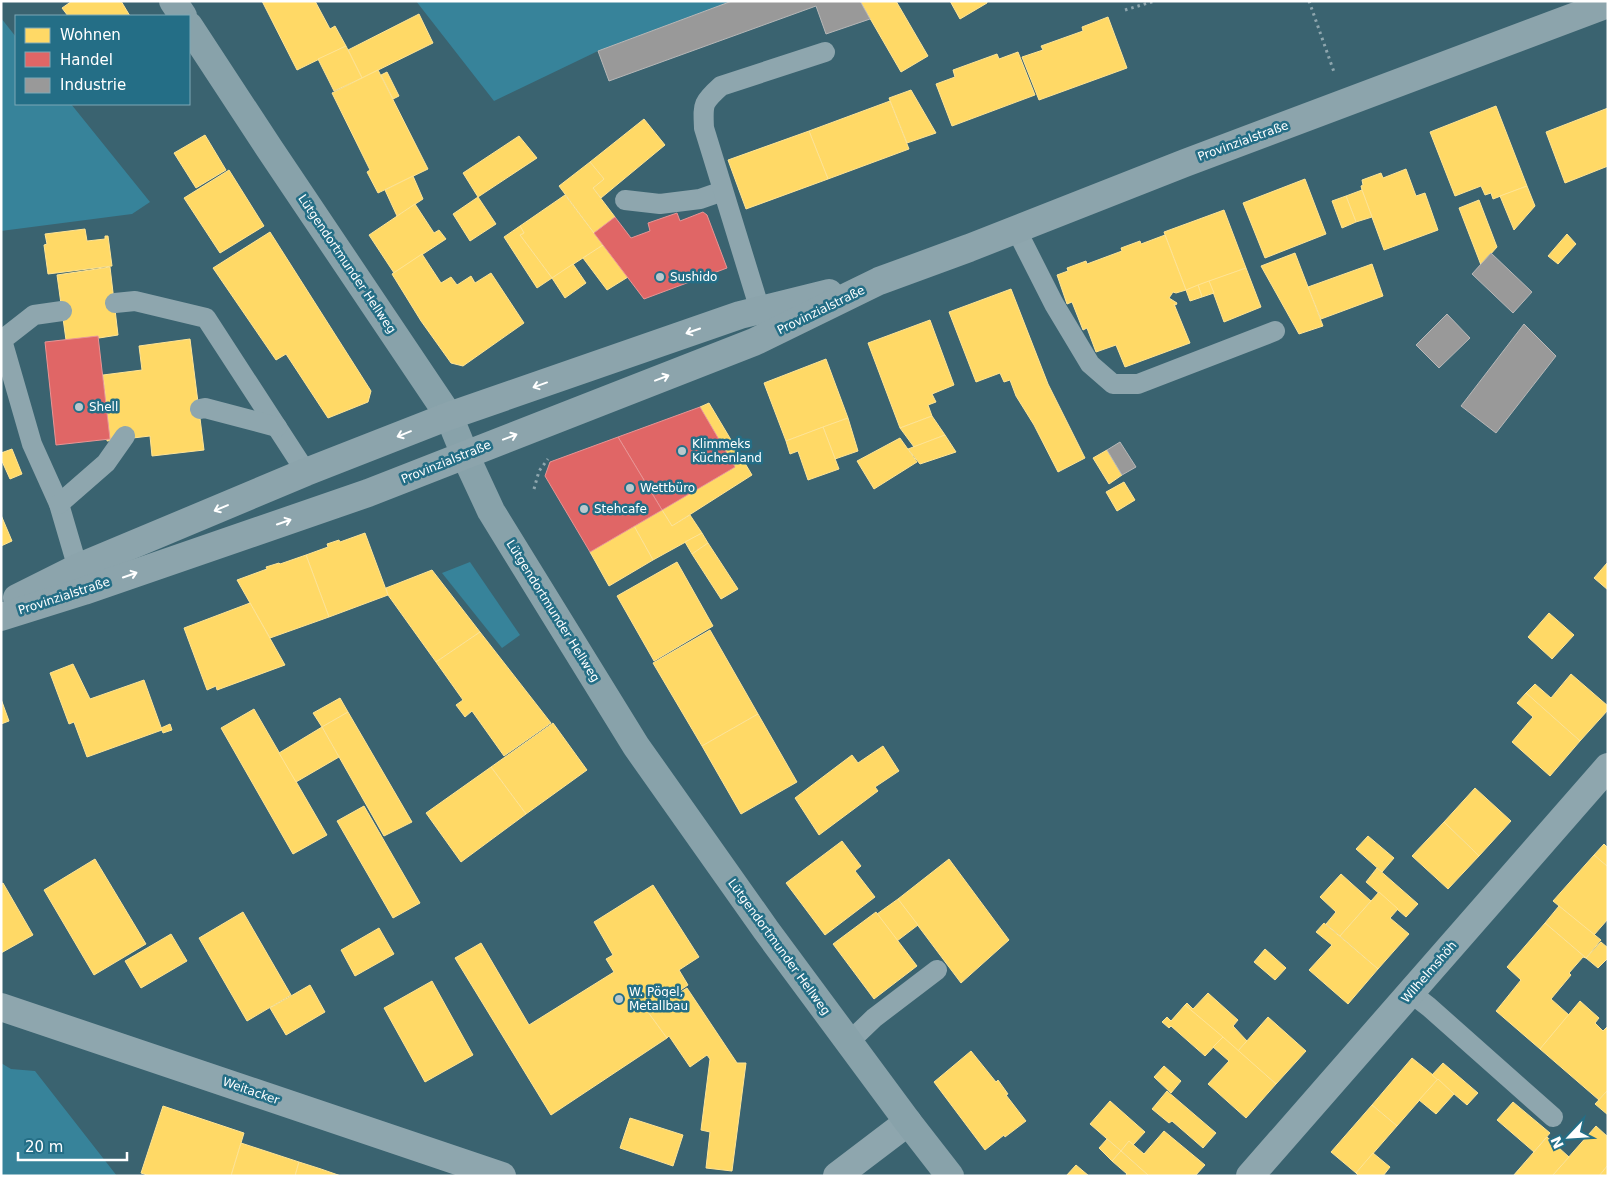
<svg xmlns="http://www.w3.org/2000/svg" width="1609" height="1177" viewBox="0 0 1609 1177" font-family="'DejaVu Sans',sans-serif">
<style>
.green{fill:#37839a}
.homes{fill:#ffd966;stroke:#ffe494}
.shops{fill:#e06666;stroke:#e99494}
.industry{fill:#999;stroke:#b8b8b8}
.lines{fill:none;stroke-linecap:round;stroke-linejoin:round}
.path{stroke:#8ea6ae;stroke-width:3;stroke-dasharray:2.5 4;stroke-linecap:butt}
.lane{stroke:#8ea6ae;stroke-width:20}
.street{stroke:#8ea6ae;stroke-width:28}
.secondary{stroke:#88a2aa;stroke-width:28}
.primary{stroke:#8ca4ac;stroke-width:28}
.oneway{stroke:#fff}
.poi-dot{fill:#bac8cd;stroke:#246e86;stroke-width:2}
.labels{text-anchor:middle;dominant-baseline:central;stroke-width:5;stroke-linejoin:round;paint-order:stroke}
.street-label{font-size:12px;fill:#fff;stroke:#246e86}
.poi-label{font-size:12px;fill:#fff;stroke:#246e86;text-anchor:start}
</style>
<rect width="100%" height="100%" fill="#3a6370"/>
<g class="green">
<polygon points="416,1 732,1 598,51 494,101"/>
<polygon points="1,18 16,37 16,104 71,104 150,202 132,214 1,231"/>
<polygon points="470,562 520,635 502,648 442,573"/>
<polygon points="1,1063 11,1069 35,1071 117,1176 1,1176"/>
</g>
<g class="homes">
<polygon points="72,1 121,1 130,16 68,16 62,8"/>
<polygon points="262,1 315,1 330,29 335,26 346,46 297,70"/>
<polygon points="860,1 896,1 928,56 901,72"/>
<polygon points="950,1 987,1 987,3 960,19"/>
<polygon points="419,14 433,43 362,78 348,50"/>
<polygon points="1108,17 1127,68 1039,100 1022,57 1043,50 1041,46 1083,31 1082,27"/>
<polygon points="346,46 362,78 334,91 318,59"/>
<polygon points="1018,52 1035,95 952,126 936,84 955,77 953,70 997,54 999,59"/>
<polygon points="378,70 428,169 378,193 367,172 370,170 332,93"/>
<polygon points="387,72 399,96 393,99 381,75"/>
<polygon points="911,90 936,133 907,143 889,98"/>
<polygon points="890,101 909,149 828,179 809,131"/>
<polygon points="1496,106 1527,186 1493,199 1491,193 1485,195 1481,186 1455,196 1430,132"/>
<polygon points="1608,108 1608,166 1565,183 1546,132"/>
<polygon points="644,119 665,145 601,198 593,188 604,179 590,162"/>
<polygon points="809,131 828,179 746,209 728,160"/>
<polygon points="205,135 226,170 196,188 174,153"/>
<polygon points="519,136 537,158 478,197 463,173"/>
<polygon points="590,162 604,179 593,188 615,217 594,233 559,186"/>
<polygon points="1406,169 1416,196 1425,193 1438,230 1384,250 1362,190 1361,186 1363,185 1362,180 1381,173 1383,178"/>
<polygon points="229,170 264,226 220,253 184,198"/>
<polygon points="413,176 423,199 397,216 385,190"/>
<polygon points="1305,179 1326,234 1265,258 1243,203"/>
<polygon points="1527,186 1535,206 1514,230 1500,196"/>
<polygon points="1362,190 1372,217 1356,222 1346,196"/>
<polygon points="565,195 603,245 552,278 520,235 524,233 520,226"/>
<polygon points="1346,196 1356,222 1342,228 1332,201"/>
<polygon points="478,197 496,224 470,241 453,214"/>
<polygon points="1479,200 1497,247 1481,265 1459,208"/>
<polygon points="415,204 434,233 439,230 446,239 394,273 369,235"/>
<polygon points="1224,210 1246,268 1186,290 1164,232"/>
<polygon points="520,226 524,233 520,235 552,278 537,288 504,237"/>
<polygon points="85,229 87,241 105,239 105,236 108,236 112,266 48,274 44,245 47,244 45,234"/>
<polygon points="270,232 371,391 368,402 328,418 286,354 276,360 213,268"/>
<polygon points="1567,234 1576,244 1558,264 1548,256"/>
<polygon points="1165,235 1186,290 1176,293 1173,292 1169,298 1177,303 1176,305 1174,304 1190,343 1125,367 1116,345 1096,352 1087,328 1083,330 1072,302 1067,304 1057,275 1068,271 1067,268 1086,261 1087,264 1122,251 1121,248 1140,241 1141,244"/>
<polygon points="603,245 628,277 607,290 583,258"/>
<polygon points="1295,253 1323,326 1299,334 1261,266"/>
<polygon points="422,254 441,283 451,277 457,285 471,276 475,283 491,273 524,323 463,366 451,363 421,321 392,274"/>
<polygon points="573,264 586,283 565,298 552,278"/>
<polygon points="1372,264 1383,296 1321,319 1308,287"/>
<polygon points="110,267 118,335 99,338 98,336 66,340 57,275"/>
<polygon points="1246,268 1261,307 1224,322 1209,281"/>
<polygon points="1209,281 1214,293 1202,297 1198,285"/>
<polygon points="1198,285 1202,297 1190,301 1186,290"/>
<polygon points="1011,289 1048,384 1085,458 1058,472 1034,425 1016,396 1010,380 1004,382 1000,373 976,382 949,312"/>
<polygon points="930,320 954,385 932,394 936,402 928,405 932,416 900,428 868,343"/>
<polygon points="190,339 204,450 152,456 150,436 107,441 107,439 110,439 103,375 142,370 139,346"/>
<polygon points="826,359 848,418 786,441 764,383"/>
<polygon points="709,403 752,475 672,526 662,510 735,467 700,407"/>
<polygon points="932,416 945,435 914,447 900,428"/>
<polygon points="848,418 858,451 835,459 823,427"/>
<polygon points="823,427 839,469 808,480 798,451 790,454 786,441"/>
<polygon points="945,435 956,452 920,464 908,449"/>
<polygon points="900,438 917,462 874,489 857,461"/>
<polygon points="12,449 22,474 10,479 1,459 1,453"/>
<polygon points="1107,450 1122,475 1109,484 1093,458"/>
<polygon points="1124,482 1135,500 1117,511 1106,492"/>
<polygon points="662,510 672,526 690,515 702,533 653,560 634,526"/>
<polygon points="1,515 12,541 1,546"/>
<polygon points="634,526 653,560 609,586 590,552"/>
<polygon points="365,533 388,595 329,617 306,555 328,547 327,544 339,540 340,542"/>
<polygon points="702,533 708,543 692,554 685,542"/>
<polygon points="708,543 738,589 721,599 692,554"/>
<polygon points="306,555 329,617 270,638 237,580 267,569 266,567 279,563 280,564"/>
<polygon points="677,562 713,626 654,661 617,596"/>
<polygon points="1607,563 1608,563 1608,590 1594,578"/>
<polygon points="432,570 480,632 436,662 388,595 386,588"/>
<polygon points="250,603 285,665 217,690 216,686 207,690 184,628"/>
<polygon points="1549,613 1574,635 1552,659 1528,637"/>
<polygon points="710,630 758,714 702,746 653,663"/>
<polygon points="480,632 551,723 504,756 472,711 465,717 456,705 463,700 436,662"/>
<polygon points="73,664 90,699 144,680 162,730 87,757 74,722 69,724 50,673"/>
<polygon points="1571,674 1608,706 1608,710 1580,741 1526,693 1535,684 1551,698"/>
<polygon points="1526,693 1580,741 1550,776 1512,742 1533,717 1517,703"/>
<polygon points="340,698 348,712 322,727 313,713"/>
<polygon points="1,699 9,721 1,724"/>
<polygon points="254,709 327,835 293,854 221,728"/>
<polygon points="348,712 412,822 384,836 322,727"/>
<polygon points="758,714 797,782 741,814 702,746"/>
<polygon points="553,723 587,770 526,814 491,767"/>
<polygon points="170,724 172,730 163,733 161,728"/>
<polygon points="322,727 339,757 296,782 279,753"/>
<polygon points="883,746 899,771 875,787 878,791 819,835 795,798 852,755 858,763"/>
<polygon points="491,767 526,814 461,862 426,813"/>
<polygon points="1475,788 1511,821 1479,856 1444,822"/>
<polygon points="364,806 420,903 393,918 337,821"/>
<polygon points="1444,822 1479,856 1448,889 1412,856"/>
<polygon points="1368,836 1394,858 1382,872 1356,849"/>
<polygon points="842,841 861,866 855,871 875,897 825,935 786,883"/>
<polygon points="1604,844 1608,848 1608,867 1594,855"/>
<polygon points="1594,855 1608,867 1608,919 1594,935 1553,901"/>
<polygon points="95,859 146,944 94,975 44,890"/>
<polygon points="949,859 1009,940 961,983 898,899"/>
<polygon points="1377,868 1418,904 1406,917 1366,882"/>
<polygon points="1341,874 1371,901 1340,936 1326,924 1336,912 1320,897"/>
<polygon points="3,883 33,935 1,953 1,884"/>
<polygon points="653,885 699,957 679,970 688,985 648,1012 667,1038 551,1115 455,958 481,943 529,1025 614,972 606,959 613,955 594,922"/>
<polygon points="1379,892 1398,909 1390,918 1409,934 1378,969 1340,936"/>
<polygon points="898,899 918,925 897,941 877,914"/>
<polygon points="1559,906 1601,940 1586,958 1545,923"/>
<polygon points="243,912 291,995 247,1021 199,938"/>
<polygon points="876,912 917,966 874,999 833,944"/>
<polygon points="1324,923 1378,969 1348,1004 1309,970 1332,945 1316,932"/>
<polygon points="1545,923 1586,958 1583,957 1569,973 1571,975 1551,999 1569,1015 1540,1049 1496,1011 1521,980 1507,967"/>
<polygon points="379,928 394,954 355,976 341,950"/>
<polygon points="171,934 187,961 141,988 125,961"/>
<polygon points="1601,942 1608,948 1608,958 1598,968 1586,958"/>
<polygon points="1265,949 1286,968 1275,980 1254,962"/>
<polygon points="432,981 473,1055 425,1082 384,1008"/>
<polygon points="310,985 325,1012 286,1035 270,1008"/>
<polygon points="687,988 737,1063 746,1063 732,1171 706,1168 710,1132 701,1130 710,1059 707,1055 690,1067 669,1036 667,1038 648,1012"/>
<polygon points="1208,993 1238,1020 1233,1026 1247,1041 1238,1051 1185,1005 1187,1003 1193,1009"/>
<polygon points="1580,1001 1599,1018 1595,1023 1603,1031 1608,1026 1608,1090 1599,1100 1540,1049"/>
<polygon points="1185,1005 1223,1037 1205,1056 1171,1026 1169,1028 1162,1022 1167,1017 1171,1021"/>
<polygon points="1268,1017 1306,1051 1276,1084 1238,1051"/>
<polygon points="1223,1037 1276,1084 1246,1118 1208,1084 1229,1061 1213,1047"/>
<polygon points="971,1051 996,1082 998,1080 1008,1094 1006,1095 1026,1121 1005,1137 1004,1135 985,1150 934,1082"/>
<polygon points="1412,1058 1438,1079 1397,1126 1372,1105"/>
<polygon points="1443,1063 1478,1093 1467,1105 1432,1075"/>
<polygon points="1164,1066 1181,1081 1171,1093 1154,1077"/>
<polygon points="1438,1079 1454,1094 1436,1114 1419,1100"/>
<polygon points="1608,1090 1608,1115 1595,1104"/>
<polygon points="1167,1091 1216,1133 1203,1148 1172,1121 1169,1123 1152,1109"/>
<polygon points="1110,1101 1145,1132 1133,1145 1129,1141 1121,1151 1090,1124"/>
<polygon points="1513,1102 1550,1133 1534,1152 1497,1120"/>
<polygon points="1372,1105 1397,1126 1356,1173 1331,1152"/>
<polygon points="163,1106 244,1133 231,1176 150,1176 141,1173"/>
<polygon points="630,1118 683,1135 673,1166 620,1148"/>
<polygon points="1596,1126 1608,1137 1608,1165 1599,1176 1552,1176"/>
<polygon points="1164,1131 1205,1165 1195,1176 1149,1176 1121,1151 1129,1141 1144,1154"/>
<polygon points="1547,1137 1569,1157 1552,1176 1513,1176"/>
<polygon points="1107,1139 1121,1151 1112,1161 1099,1148"/>
<polygon points="241,1143 299,1162 295,1176 231,1176"/>
<polygon points="1121,1151 1149,1176 1125,1176 1127,1174 1112,1161"/>
<polygon points="1373,1153 1390,1167 1383,1176 1359,1176 1356,1173"/>
<polygon points="299,1162 321,1169 341,1176 295,1176"/>
<polygon points="1076,1165 1089,1176 1066,1176"/>
<polygon points="1608,1165 1608,1176 1599,1176"/>
</g>
<g class="shops">
<polygon points="703,212 707,215 727,268 644,299 594,233 615,217 631,238 650,231 648,223 677,213 680,221"/>
<polygon points="98,336 110,439 56,445 45,342"/>
<polygon points="700,407 735,467 662,510 618,437"/>
<polygon points="618,437 662,510 590,552 545,476 550,462"/>
</g>
<g class="industry">
<polygon points="732,1 860,1 870,19 826,34 816,6 609,81 598,51"/>
<polygon points="1491,253 1532,292 1513,313 1472,274"/>
<polygon points="1447,314 1470,338 1439,368 1416,345"/>
<polygon points="1524,324 1556,356 1496,433 1461,406"/>
<polygon points="1120,442 1136,467 1122,475 1107,450"/>
</g>
<g class="lines">
<g class="path">
<polyline points="1309,1 1334,72"/>
<polyline points="1125,10 1155,1"/>
<polyline points="534,489 539,471 548,459"/>
</g>
<g class="lane">
<polyline points="625,200 660,204 700,199 723,191"/>
<polyline points="1016,229 1054,304 1090,364 1113,384 1138,384 1275,331"/>
<polyline points="115,303 135,301 206,318 306,472"/>
<path d="M760,310L704,128C703,104 702,103 721,86L825,52"/>
<polyline points="62,311 34,315 2,340 32,444 59,504 81,579"/>
<polyline points="200,409 205,408 277,427"/>
<polyline points="59,504 106,463 125,436"/>
<polyline points="1411,993 1429,1007 1553,1117"/>
<polyline points="849,1042 874,1018 937,970"/>
</g>
<g class="street">
<polyline points="1,1007 502,1176"/>
<polyline points="837,1176 908,1122"/>
<polyline points="1250,1176 1608,767"/>
</g>
<g class="secondary">
<polyline points="173,1 183,16"/>
<polyline points="189,26 269,148 449,416 465,455 491,511 636,746 766,930 908,1122 950,1176"/>
</g>
<g class="primary">
<polyline points="17,598 77,568 306,472 449,416 740,315 829,293"/>
<polyline points="1,617 84,591 368,493 754,342 879,281 969,248 1185,163 1608,4"/>
</g>
</g>
<defs><path id="oneway-shaft" d="M-6 0H5M1.5-3L5.5 0L1.5 3" fill="none" stroke-width="1.6" stroke-linecap="round" stroke-linejoin="round" transform="scale(1.25)"/></defs>
<g class="oneway">
<use href="#oneway-shaft" transform="translate(693 331) rotate(161)"/>
<use href="#oneway-shaft" transform="translate(662 378) rotate(-21)"/>
<use href="#oneway-shaft" transform="translate(540 385) rotate(160)"/>
<use href="#oneway-shaft" transform="translate(404 434) rotate(158)"/>
<use href="#oneway-shaft" transform="translate(510 437) rotate(-21)"/>
<use href="#oneway-shaft" transform="translate(221 508) rotate(157)"/>
<use href="#oneway-shaft" transform="translate(284 522) rotate(-19)"/>
<use href="#oneway-shaft" transform="translate(130 575) rotate(-19)"/>
</g>
<g class="poi-dot">
<circle cx="660" cy="277" r="5"/>
<circle cx="79" cy="407" r="5"/>
<circle cx="682" cy="451" r="5"/>
<circle cx="630" cy="488" r="5"/>
<circle cx="584" cy="509" r="5"/>
<circle cx="619" cy="999" r="5"/>
</g>
<g class="labels">
<g class="street-label">
<text transform="translate(1243 141) rotate(-20)">Provinzialstraße</text>
<text transform="translate(347 264) rotate(56)">Lütgendortmunder Hellweg</text>
<text transform="translate(821 310) rotate(-26)">Provinzialstraße</text>
<text transform="translate(446 462) rotate(-22)">Provinzialstraße</text>
<text transform="translate(64 596) rotate(-18)">Provinzialstraße</text>
<text transform="translate(553 611) rotate(58)">Lütgendortmunder Hellweg</text>
<text transform="translate(779 947) rotate(54)">Lütgendortmunder Hellweg</text>
<text transform="translate(1429 972) rotate(-49)">Wilhelmshöh</text>
<text transform="translate(251 1091) rotate(19)">Weitacker</text>
</g>
<g class="poi-label">
<text x="670" y="277">Sushido</text>
<text x="89" y="407">Shell</text>
<text x="692" y="444">Klimmeks<tspan x="692" dy="14">Küchenland</tspan></text>
<text x="640" y="488">Wettbüro</text>
<text x="594" y="509">Stehcafe</text>
<text x="629" y="992">W. Pögel,<tspan x="629" dy="14">Metallbau</tspan></text>
</g>
</g>
<rect width="1609" height="1177" fill="none" stroke="#ffffff" stroke-width="5"/>
<rect x="15" y="15" width="175" height="90" fill="#246e86" stroke="#7ca8b6"/>
<rect x="25" y="28" width="25" height="15" fill="#ffd966" stroke="#7ca8b6"/>
<text x="60" y="40" font-size="15" fill="#ffffff">Wohnen</text>
<rect x="25" y="52" width="25" height="15" fill="#e06666" stroke="#7ca8b6"/>
<text x="60" y="65" font-size="15" fill="#ffffff">Handel</text>
<rect x="25" y="78" width="25" height="15" fill="#999999" stroke="#7ca8b6"/>
<text x="60" y="90" font-size="15" fill="#ffffff">Industrie</text>
<g transform="translate(1569 1137) rotate(245)" stroke="#246e86" stroke-width="4" paint-order="stroke">
<path d="M0-4L9 19L0 12L-9 19Z" fill="#ffffff"/>
<text y="-8" font-size="14" font-weight="bold" text-anchor="middle" fill="#ffffff">N</text>
</g>
<path d="M18 1152v8h109v-8" fill="none" stroke="#ffffff" stroke-width="2.5"/>
<text x="25" y="1152" font-size="15" fill="#ffffff" stroke="#246e86" stroke-width="4" paint-order="stroke">20 m</text>
</svg>
